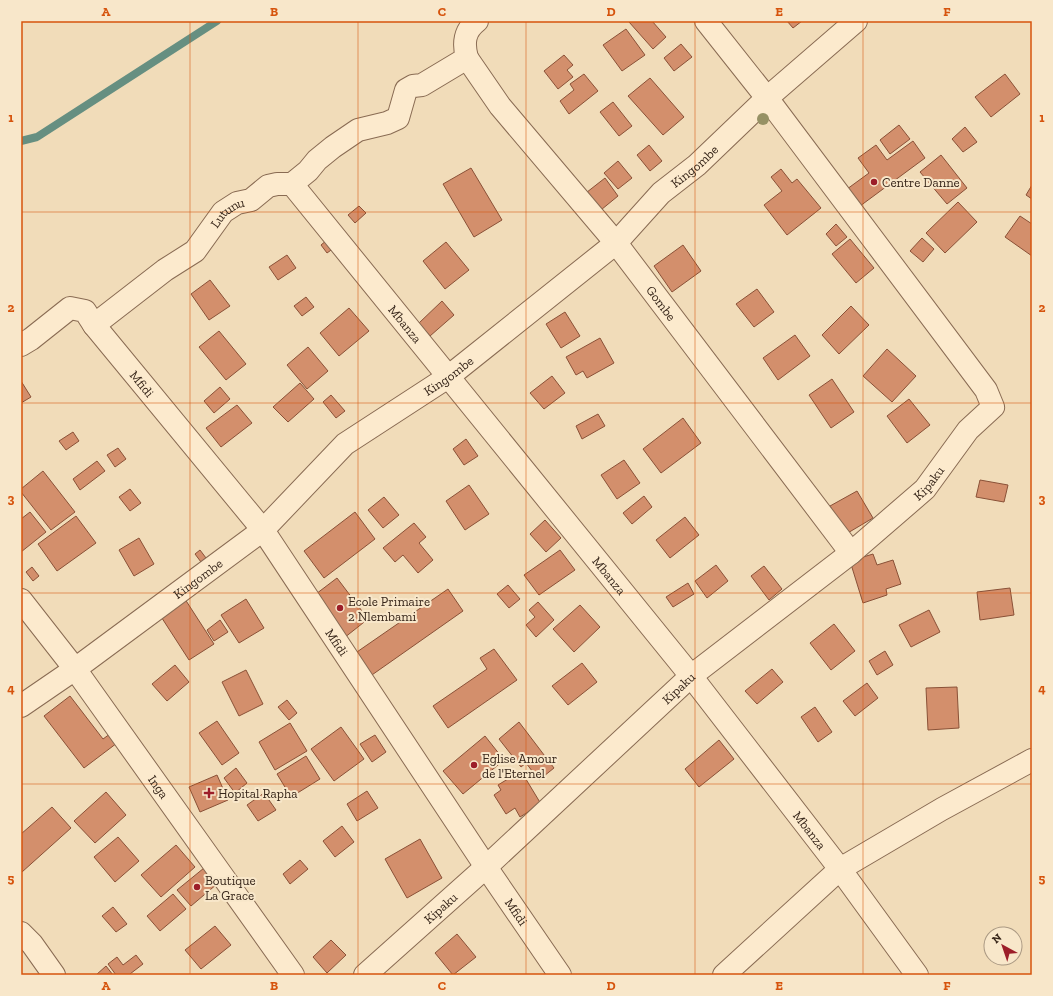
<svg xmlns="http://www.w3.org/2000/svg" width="1053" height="996" viewBox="0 0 1053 996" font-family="'Zilla Slab',serif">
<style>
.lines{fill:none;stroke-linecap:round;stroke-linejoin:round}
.stream{stroke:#668f81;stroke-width:8}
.building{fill:#d38f6c;stroke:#8a5137}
.street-casing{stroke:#896b53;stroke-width:24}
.street{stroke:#fceacd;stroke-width:22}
.tree{fill:#969164}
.grid{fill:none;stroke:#d6540d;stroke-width:1;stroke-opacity:0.55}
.poi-dot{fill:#9c1e29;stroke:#f8e7ca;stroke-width:1.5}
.labels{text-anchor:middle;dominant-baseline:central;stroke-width:4;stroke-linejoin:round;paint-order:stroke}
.street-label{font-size:13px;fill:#362519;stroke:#f8e7ca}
.poi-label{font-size:13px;fill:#362519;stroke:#f8e7ca;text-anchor:start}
.neatline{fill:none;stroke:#d6540d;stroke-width:1.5}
.grid-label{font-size:13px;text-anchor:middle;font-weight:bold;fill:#d6540d}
</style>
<rect width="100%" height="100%" fill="#f1dcb9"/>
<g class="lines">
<polyline class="stream" points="21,141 37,137 217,21"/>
</g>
<g class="building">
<polygon points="630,21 652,21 666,37 653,49 629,22"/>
<polygon points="787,21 802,21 793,28"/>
<polygon points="626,29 645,55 622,71 603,45"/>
<polygon points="681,44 692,57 674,71 664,58"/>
<polygon points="564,55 573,65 567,70 573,77 558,89 544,71"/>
<polygon points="584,74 598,91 569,114 560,101 574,90 570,84"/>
<polygon points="1005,74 1020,94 991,117 975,97"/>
<polygon points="650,78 684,117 663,135 628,96"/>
<polygon points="613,102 632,126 619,136 600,112"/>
<polygon points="899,125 910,139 890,154 880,140"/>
<polygon points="965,127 977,142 963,152 952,139"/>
<polygon points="913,141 925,158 856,209 843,192 869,173 858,158 876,145 887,160"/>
<polygon points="649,145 662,161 650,171 637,155"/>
<polygon points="941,155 967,188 947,204 920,172"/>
<polygon points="618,161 632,178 618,189 604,173"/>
<polygon points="471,168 502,220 474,237 443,184"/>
<polygon points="781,169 792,183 797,179 821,208 787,235 764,205 782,191 771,177"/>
<polygon points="605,178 618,196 596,214 582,196"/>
<polygon points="1032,185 1032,199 1026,195"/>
<polygon points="958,202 977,222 945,253 926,233"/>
<polygon points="359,206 366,213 355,223 348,215"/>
<polygon points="1020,216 1032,224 1032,256 1005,237"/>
<polygon points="836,224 847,237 836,246 826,234"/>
<polygon points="922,238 934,249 923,262 910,251"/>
<polygon points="850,239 874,268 856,283 832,254"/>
<polygon points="327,240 334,248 327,253 321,245"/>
<polygon points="446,242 469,270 445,289 423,261"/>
<polygon points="683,245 701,271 672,292 654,266"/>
<polygon points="287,255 296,268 278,280 269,267"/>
<polygon points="210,280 230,306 209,320 191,294"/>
<polygon points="757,289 774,312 754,327 736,304"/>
<polygon points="306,297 314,307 302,316 294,306"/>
<polygon points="442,301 454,315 430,336 419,323"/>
<polygon points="851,306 869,325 839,354 822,335"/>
<polygon points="349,308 369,331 339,356 320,333"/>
<polygon points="565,312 580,336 561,348 546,324"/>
<polygon points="219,331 246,364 226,380 199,347"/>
<polygon points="795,335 810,356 778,380 763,358"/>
<polygon points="600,338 614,363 587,378 583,371 576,375 566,357"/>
<polygon points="308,347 328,371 307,389 287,365"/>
<polygon points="887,349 916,376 892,402 863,376"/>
<polygon points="552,376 565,393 544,409 530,393"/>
<polygon points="832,379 854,412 831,428 809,395"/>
<polygon points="21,381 31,397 21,403"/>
<polygon points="300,383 314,399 288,422 273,407"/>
<polygon points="220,387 230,399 214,413 204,401"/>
<polygon points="331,395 345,411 336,418 323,402"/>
<polygon points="909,399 930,425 907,443 887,416"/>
<polygon points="237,405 252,423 221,447 206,428"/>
<polygon points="598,414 605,426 582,439 576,426"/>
<polygon points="683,418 701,443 661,473 643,449"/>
<polygon points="73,432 79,441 66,450 59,441"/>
<polygon points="466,439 478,456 464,465 453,449"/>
<polygon points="118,448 126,459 115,467 107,455"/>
<polygon points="624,460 640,483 617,499 601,475"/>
<polygon points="97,461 105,471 80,490 73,479"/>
<polygon points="43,471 75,512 51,530 21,492 21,489"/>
<polygon points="980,480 1008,485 1004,502 976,497"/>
<polygon points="469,485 489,514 465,530 446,501"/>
<polygon points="130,489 141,503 130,511 119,497"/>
<polygon points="857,491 873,518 846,534 830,506"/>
<polygon points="644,496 652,507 632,524 623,513"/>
<polygon points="384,497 399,515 383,528 368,510"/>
<polygon points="30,512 46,532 21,552 21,519"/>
<polygon points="355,512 375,539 324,578 304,551"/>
<polygon points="76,516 96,543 57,571 38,544"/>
<polygon points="685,517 699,535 670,558 656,540"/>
<polygon points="545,520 561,538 546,552 530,534"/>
<polygon points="414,523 426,537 419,543 433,560 418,573 403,555 395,562 383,548"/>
<polygon points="139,538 154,564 134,576 119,550"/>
<polygon points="200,550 206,558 201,562 195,554"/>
<polygon points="560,550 575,570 539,595 524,575"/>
<polygon points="873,554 877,565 893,560 901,584 886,589 887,595 863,603 850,561"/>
<polygon points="716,565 728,581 707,598 695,581"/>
<polygon points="764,566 782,589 769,600 751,576"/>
<polygon points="32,567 39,576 33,581 26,572"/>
<polygon points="337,578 368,619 344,638 312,597"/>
<polygon points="688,583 694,594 673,607 666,597"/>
<polygon points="508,585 520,599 509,608 497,594"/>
<polygon points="1010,588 1014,615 980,620 977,592"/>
<polygon points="448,589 463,611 369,677 354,654"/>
<polygon points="183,596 214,644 189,660 158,612"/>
<polygon points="246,599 264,628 239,643 221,615"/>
<polygon points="538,602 554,620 536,637 526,625 535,617 529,610"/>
<polygon points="580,605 600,627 574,652 553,629"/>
<polygon points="929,610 940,632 911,647 899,625"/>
<polygon points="220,620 228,632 214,641 207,630"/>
<polygon points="834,624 855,651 831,670 810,643"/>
<polygon points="494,649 517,680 448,728 433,706 487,669 480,658"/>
<polygon points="885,651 893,665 877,675 869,661"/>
<polygon points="582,663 597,682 568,705 552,686"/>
<polygon points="175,665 189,682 167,701 152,684"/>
<polygon points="772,669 783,682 757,704 745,691"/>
<polygon points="246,670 263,704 239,716 222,682"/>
<polygon points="867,683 878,698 855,716 843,701"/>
<polygon points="957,687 959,728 928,730 926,688"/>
<polygon points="70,696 103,739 114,731 121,740 84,768 44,716"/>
<polygon points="287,700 297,713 289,720 278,707"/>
<polygon points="815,707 832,732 818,742 801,717"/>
<polygon points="217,721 239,753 222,765 199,733"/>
<polygon points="519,722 554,768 539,780 526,763 521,767 499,739"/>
<polygon points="290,723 307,751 275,770 259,742"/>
<polygon points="341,727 364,759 334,781 311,749"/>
<polygon points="375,735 386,752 372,762 360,744"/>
<polygon points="485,736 504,760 463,794 443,771"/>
<polygon points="719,740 734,759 699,787 685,769"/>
<polygon points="306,756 320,779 291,797 277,774"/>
<polygon points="236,768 247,783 235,793 224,778"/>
<polygon points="521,771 541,804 520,817 515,808 506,814 494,795 501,790 498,785"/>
<polygon points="217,775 228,800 200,812 189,787"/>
<polygon points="367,791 378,808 357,821 347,804"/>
<polygon points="106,792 126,815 95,843 74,821"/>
<polygon points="264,793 276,810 258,821 247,805"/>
<polygon points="52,807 71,828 22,872 21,870 21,834"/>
<polygon points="342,826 354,842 335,857 323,841"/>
<polygon points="118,837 139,861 115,882 94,857"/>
<polygon points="420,839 442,878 407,898 385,859"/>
<polygon points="176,845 195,867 161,897 141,875"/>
<polygon points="300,860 308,869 290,884 283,874"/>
<polygon points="204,868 217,884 191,906 177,890"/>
<polygon points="173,894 186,909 160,931 147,916"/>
<polygon points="113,907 127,924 116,932 102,916"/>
<polygon points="215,926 231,945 201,969 185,950"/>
<polygon points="457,934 476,957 453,975 435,953"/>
<polygon points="331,940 346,955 327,973 313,957"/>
<polygon points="136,955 143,964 130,974 132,975 116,975 108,964 117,957 123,965"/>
<polygon points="106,966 113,975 96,975"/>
</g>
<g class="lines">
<g class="street-casing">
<g id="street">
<path id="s1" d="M467,58L500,106L616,243L851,553"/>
<path id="s2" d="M292,184L691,676L840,869L917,975"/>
<path id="s3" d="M94,325L263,530L486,867L560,975"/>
<path id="s4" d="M21,345L31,339L70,308L85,311L94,325L165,270L195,251L223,212L237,203L251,200L268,186L277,184H292L308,171L317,160L333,147L358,130L387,123L398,118L406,90L413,86L422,85L467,58C463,43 464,31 477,21"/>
<path id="s5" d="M21,600L75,669L293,975"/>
<path id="s6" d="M21,706L75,669L263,530L345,444L448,377L616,243L661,193L697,165L767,98L856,21"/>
<polyline points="21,933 32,944 54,975"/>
<path id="s7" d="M365,975L486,867L691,676L851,553L925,489L968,430L993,407L986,390L767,98L706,21"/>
<polyline points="724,975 840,869 942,809 1032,760"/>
</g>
</g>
<use href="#street" class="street"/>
</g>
<circle class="tree" cx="763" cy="119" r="6"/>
<path class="grid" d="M190,21V975M358,21V975M526,21V975M695,21V975M863,21V975M21,212H1032M21,403H1032M21,593H1032M21,784H1032"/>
<g class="poi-dot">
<circle cx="874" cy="182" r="4"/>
<circle cx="340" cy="608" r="4"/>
<circle cx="474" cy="765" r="4"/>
<path d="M207 787h4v4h4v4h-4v4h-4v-4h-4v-4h4z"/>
<circle cx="197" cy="887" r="4"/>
</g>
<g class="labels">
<g class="street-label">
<text stroke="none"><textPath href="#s6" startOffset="866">Kingombe</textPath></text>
<text stroke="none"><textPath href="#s4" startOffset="270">Lutunu</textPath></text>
<text stroke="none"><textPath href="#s1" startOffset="313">Gombe</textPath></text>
<text stroke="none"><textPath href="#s2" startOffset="180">Mbanza</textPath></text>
<text stroke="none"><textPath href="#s6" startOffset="542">Kingombe</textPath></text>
<text stroke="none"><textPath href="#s3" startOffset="76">Mfidi</textPath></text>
<text stroke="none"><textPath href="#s7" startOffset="749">Kipaku</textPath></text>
<text stroke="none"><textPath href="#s2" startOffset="504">Mbanza</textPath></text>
<text stroke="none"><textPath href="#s6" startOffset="218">Kingombe</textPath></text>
<text stroke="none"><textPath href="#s3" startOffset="400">Mfidi</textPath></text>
<text stroke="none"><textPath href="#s7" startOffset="425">Kipaku</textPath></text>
<text stroke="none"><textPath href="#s5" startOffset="232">Inga</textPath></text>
<text stroke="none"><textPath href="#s2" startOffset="828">Mbanza</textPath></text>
<text stroke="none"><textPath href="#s7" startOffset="101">Kipaku</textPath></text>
<text stroke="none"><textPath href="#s3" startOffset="724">Mfidi</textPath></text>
</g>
<g class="poi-label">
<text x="882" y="182">Centre Danne</text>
<text x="348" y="601">Ecole Primaire<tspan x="348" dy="15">2 Nlembami</tspan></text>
<text x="482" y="758">Eglise Amour<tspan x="482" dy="15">de l'Eternel</tspan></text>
<text x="218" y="793">Hopital Rapha</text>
<text x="205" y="880">Boutique<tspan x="205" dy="15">La Grace</tspan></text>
</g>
</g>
<rect width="1053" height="996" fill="none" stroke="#f8e7ca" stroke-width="44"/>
<g transform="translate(1003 946) rotate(320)"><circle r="19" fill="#f8e7ca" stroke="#aa9983"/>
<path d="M0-3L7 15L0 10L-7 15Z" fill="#9c1e29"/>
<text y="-6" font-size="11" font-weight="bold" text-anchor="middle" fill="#362519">N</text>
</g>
<rect x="22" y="22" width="1009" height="952" class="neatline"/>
<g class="grid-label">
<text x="106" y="16">A</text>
<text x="274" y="16">B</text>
<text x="442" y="16">C</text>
<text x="611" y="16">D</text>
<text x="779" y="16">E</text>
<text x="947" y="16">F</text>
<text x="11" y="122">1</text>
<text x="1042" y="122">1</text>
<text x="11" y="312">2</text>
<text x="1042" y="312">2</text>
<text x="11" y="503">3</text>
<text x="1042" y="503">3</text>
<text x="11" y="693">4</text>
<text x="1042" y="693">4</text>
<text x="11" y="883">5</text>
<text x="1042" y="883">5</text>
<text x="106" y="990">A</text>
<text x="274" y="990">B</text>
<text x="442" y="990">C</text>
<text x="611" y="990">D</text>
<text x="779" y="990">E</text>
<text x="947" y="990">F</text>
</g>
</svg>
